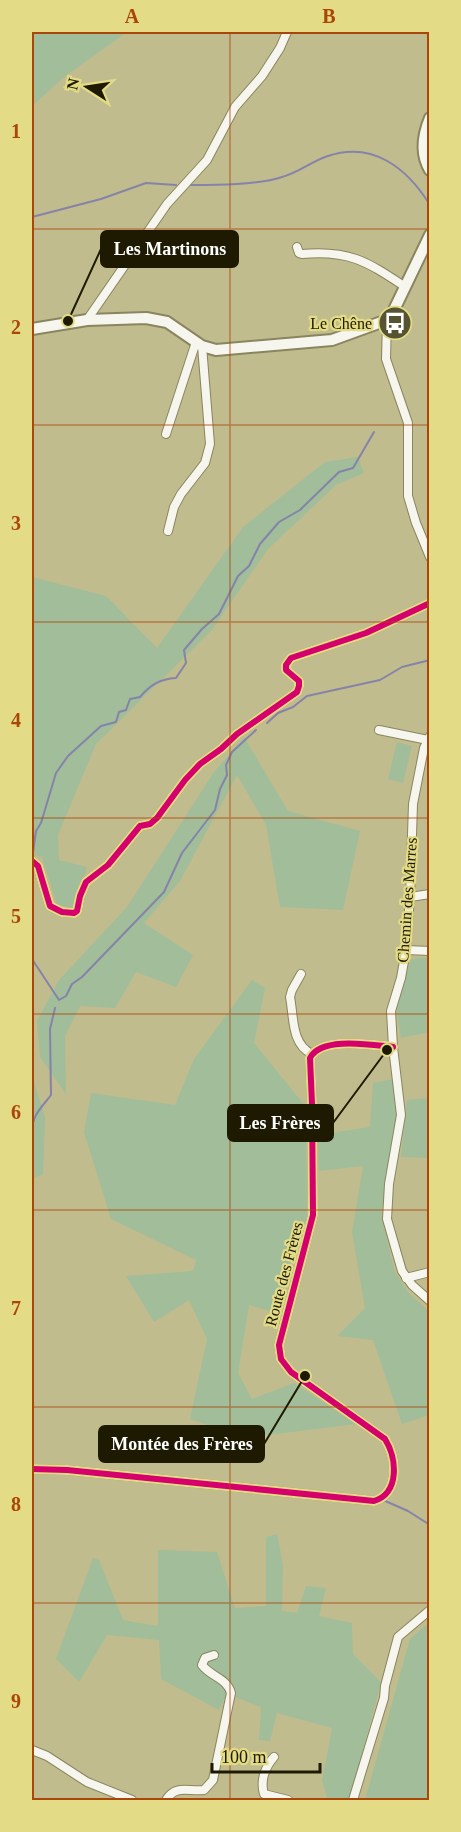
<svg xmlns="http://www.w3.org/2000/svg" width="461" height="1832" viewBox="0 0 461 1832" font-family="'Times New Roman',serif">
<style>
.green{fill:#a1bd9a}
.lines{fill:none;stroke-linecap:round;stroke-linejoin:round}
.stream{stroke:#8683a9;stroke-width:2}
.street-casing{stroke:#89855f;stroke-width:10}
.secondary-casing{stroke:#89855f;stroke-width:14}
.street{stroke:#f6f5ee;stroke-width:8}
.secondary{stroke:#f6f5ee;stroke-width:10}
.cycleway-casing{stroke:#e3db85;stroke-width:10}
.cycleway{stroke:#d6006c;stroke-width:6}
.grid{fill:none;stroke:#ab4609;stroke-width:1.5;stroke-opacity:0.55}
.labels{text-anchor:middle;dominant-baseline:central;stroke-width:4.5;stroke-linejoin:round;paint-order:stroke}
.poi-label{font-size:16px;fill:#1d1a01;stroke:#e3db85;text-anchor:end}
.street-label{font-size:16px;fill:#1d1a01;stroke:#e3db85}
.leader{fill:none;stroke:#1d1a01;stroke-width:2}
.callout-dot{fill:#1d1a01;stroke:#e3db85;stroke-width:2}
.callout{fill:#1d1a01;stroke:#1d1a01;stroke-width:2}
.callout-label{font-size:18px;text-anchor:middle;font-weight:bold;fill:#fff}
.neatline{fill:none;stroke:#ab4609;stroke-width:2}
.grid-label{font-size:20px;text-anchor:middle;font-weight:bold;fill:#ab4609}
</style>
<rect width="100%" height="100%" fill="#c1bc8e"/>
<g class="green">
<polygon points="32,32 127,32 64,77 32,106"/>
<polygon points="358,457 364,473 336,485 268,549 212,630 96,744 58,835 59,860 87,867 74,908 57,905 42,857 32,855 32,577 106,596 157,648 243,527 325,462"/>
<polygon points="244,737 288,811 360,831 343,910 280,907 266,825 237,775 180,881 144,923 193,955 176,987 136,972 115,1008 80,1006 65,1036 66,1094 40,1057 37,1021 59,980 127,907 214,772"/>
<polygon points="397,742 412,746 403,783 388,779"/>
<polygon points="429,957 429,1032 401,1038 396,1008 411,959"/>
<polygon points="252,980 265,988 254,1043 306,1107 307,1216 276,1313 249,1305 238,1373 252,1399 294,1383 356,1424 245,1438 190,1419 207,1339 189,1300 154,1322 126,1276 193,1271 196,1260 111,1219 84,1132 91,1093 175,1105 194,1059"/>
<polygon points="32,1076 45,1117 43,1174 32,1179"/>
<polygon points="394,1079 396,1115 381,1215 395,1272 408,1292 429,1312 429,1415 402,1424 373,1340 337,1336 365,1308 352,1232 363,1166 319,1171 318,1135 370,1127 373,1083"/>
<polygon points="429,1098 429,1158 401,1157 407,1100"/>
<polygon points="277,1534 283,1564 282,1611 297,1613 306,1586 326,1588 319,1616 352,1623 353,1654 381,1682 350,1800 328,1800 322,1781 332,1728 277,1713 270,1741 259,1740 261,1707 227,1694 219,1710 161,1679 159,1640 107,1635 79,1682 56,1659 93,1558 99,1560 123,1620 158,1626 158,1550 217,1552 235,1608 266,1606 266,1537"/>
<polygon points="429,1623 429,1800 365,1800 410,1639"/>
</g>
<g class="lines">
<g class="stream">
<path d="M191,185C216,185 258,185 282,177C298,173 312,161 328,156C373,141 407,168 430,205"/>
<polyline points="32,217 101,199 146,183 176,185"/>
<polyline points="267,723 278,713 293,707 307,696 380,680 402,667 430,660"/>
<path d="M33,852L36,831L41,823L56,773L68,756L101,726L116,722L119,712L126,710L130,699L140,697C150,685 160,679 176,678L186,663L184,650L202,629L219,614L238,576L249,566L260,544L279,522L300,510L339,472L353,468L374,432"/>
<polyline points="32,889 32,901"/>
<polyline points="32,928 32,930"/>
<polyline points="32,959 59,1000 66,996 72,984 82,977 164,892 182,853 215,810 220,789 227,775 226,765 232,752 256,730"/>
<path d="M32,1131C32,1115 42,1107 51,1095L50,1029L55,1008"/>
<polyline points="383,1500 408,1511 430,1525"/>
</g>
<g class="street-casing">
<g id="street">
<path d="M297,247L299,253L302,254C349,250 366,261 404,286"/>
<polyline points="87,320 167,204 207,160 235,107 262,76 280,48 287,32"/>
<polyline points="387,320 386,359 408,423 408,496 416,523 430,557"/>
<polyline points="166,434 196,342"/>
<polyline points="168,531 174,507 181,494 205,463 210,444 202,346"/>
<polyline points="379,730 428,740"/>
<polyline points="430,736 424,748 413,804 410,897 406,950 401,978 391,1011 393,1047 401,1115 389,1184 387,1219 402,1271 412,1285 430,1301"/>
<polyline points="32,861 38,866 50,906 62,912 74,913 77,911 80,896 86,882 108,865 140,826 150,824 157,818 185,780 200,764 221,749 237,734 297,692 299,686 299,681 286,670 286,665 291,658 366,633 430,603"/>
<polyline points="410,897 430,894"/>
<polyline points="406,950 430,951"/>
<path d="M301,974L292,990L290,997C294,1017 291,1044 312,1054"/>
<polyline points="406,1278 430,1272"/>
<path d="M32,1469L67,1470L374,1501C400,1493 397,1458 385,1439L291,1372L281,1359L279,1345L313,1215L312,1104L310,1058C321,1036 372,1045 393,1047"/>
<polyline points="32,1750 47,1756 87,1782 132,1800"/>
<path d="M274,1757C265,1767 260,1781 264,1794L288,1800"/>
<path d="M166,1800C176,1784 188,1792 204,1790L213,1780L231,1693C227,1678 211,1677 202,1665L205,1658L214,1655"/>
<polyline points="353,1800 384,1698 385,1686 398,1637 430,1610"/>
</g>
</g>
<g class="secondary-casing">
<g id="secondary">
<path d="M430,118C423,135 420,154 430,170"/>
<polyline points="32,329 87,320 146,318 167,322 202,346 216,350 332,340 387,320 393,312 430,235"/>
</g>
</g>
<use href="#street" class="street"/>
<use href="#secondary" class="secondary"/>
<g class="cycleway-casing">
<g id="cycleway">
<polyline points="32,861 38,866 50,906 62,912 74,913 77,911 80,896 86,882 108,865 140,826 150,824 157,818 185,780 200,764 221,749 237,734 297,692 299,686 299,681 286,670 286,665 291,658 366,633 430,603"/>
<path d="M32,1469L67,1470L374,1501C400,1493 397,1458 385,1439L291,1372L281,1359L279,1345L313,1215L312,1104L310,1058C321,1036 372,1045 393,1047"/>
</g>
</g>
<use href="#cycleway" class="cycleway"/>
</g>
<path class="grid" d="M230,32V1800M32,229H430M32,425H430M32,622H430M32,818H430M32,1014H430M32,1210H430M32,1407H430M32,1603H430"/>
<defs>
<g id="bus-disc" transform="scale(1.725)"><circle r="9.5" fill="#565332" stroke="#e3db85"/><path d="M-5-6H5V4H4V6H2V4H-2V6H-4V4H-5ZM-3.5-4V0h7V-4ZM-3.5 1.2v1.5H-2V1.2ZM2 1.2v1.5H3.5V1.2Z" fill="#fff"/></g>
</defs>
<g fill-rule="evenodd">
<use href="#bus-disc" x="395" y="323"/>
</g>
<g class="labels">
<g class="poi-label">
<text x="372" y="323">Le Chêne</text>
</g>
<g class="street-label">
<text transform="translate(407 900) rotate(-86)">Chemin des Marres</text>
<text transform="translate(284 1274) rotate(-75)">Route des Frères</text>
</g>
</g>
<path class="leader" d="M68 321L101 249M387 1050L333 1123M305 1376L264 1444"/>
<g class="callout-dot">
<circle cx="68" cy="321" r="6"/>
<circle cx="387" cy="1050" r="6"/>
<circle cx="305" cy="1376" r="6"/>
</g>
<g class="callout">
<rect x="101" y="231" width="137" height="36" rx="6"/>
<rect x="228" y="1105" width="105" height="36" rx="6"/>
<rect x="99" y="1426" width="165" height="36" rx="6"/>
</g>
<g class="callout-label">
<text x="170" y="255">Les Martinons</text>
<text x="280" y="1129">Les Frères</text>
<text x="182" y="1450">Montée des Frères</text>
</g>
<rect width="461" height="1832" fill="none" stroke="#e3db85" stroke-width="66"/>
<g transform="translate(87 87) rotate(282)" stroke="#e3db85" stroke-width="4.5" paint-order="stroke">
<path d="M0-4.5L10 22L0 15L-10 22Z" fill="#1d1a01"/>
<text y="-9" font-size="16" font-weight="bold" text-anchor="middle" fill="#1d1a01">N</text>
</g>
<path d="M212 1763v9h108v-9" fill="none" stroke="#1d1a01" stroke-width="3"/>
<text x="221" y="1763" font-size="18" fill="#1d1a01" stroke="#e3db85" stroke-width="4.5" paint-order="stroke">100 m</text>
<rect x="33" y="33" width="395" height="1766" class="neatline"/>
<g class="grid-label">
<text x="132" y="23">A</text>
<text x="329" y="23">B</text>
<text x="16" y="138">1</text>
<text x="16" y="334">2</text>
<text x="16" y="530">3</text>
<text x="16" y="727">4</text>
<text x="16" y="923">5</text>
<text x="16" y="1119">6</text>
<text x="16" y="1315">7</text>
<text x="16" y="1511">8</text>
<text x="16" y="1708">9</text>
</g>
</svg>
